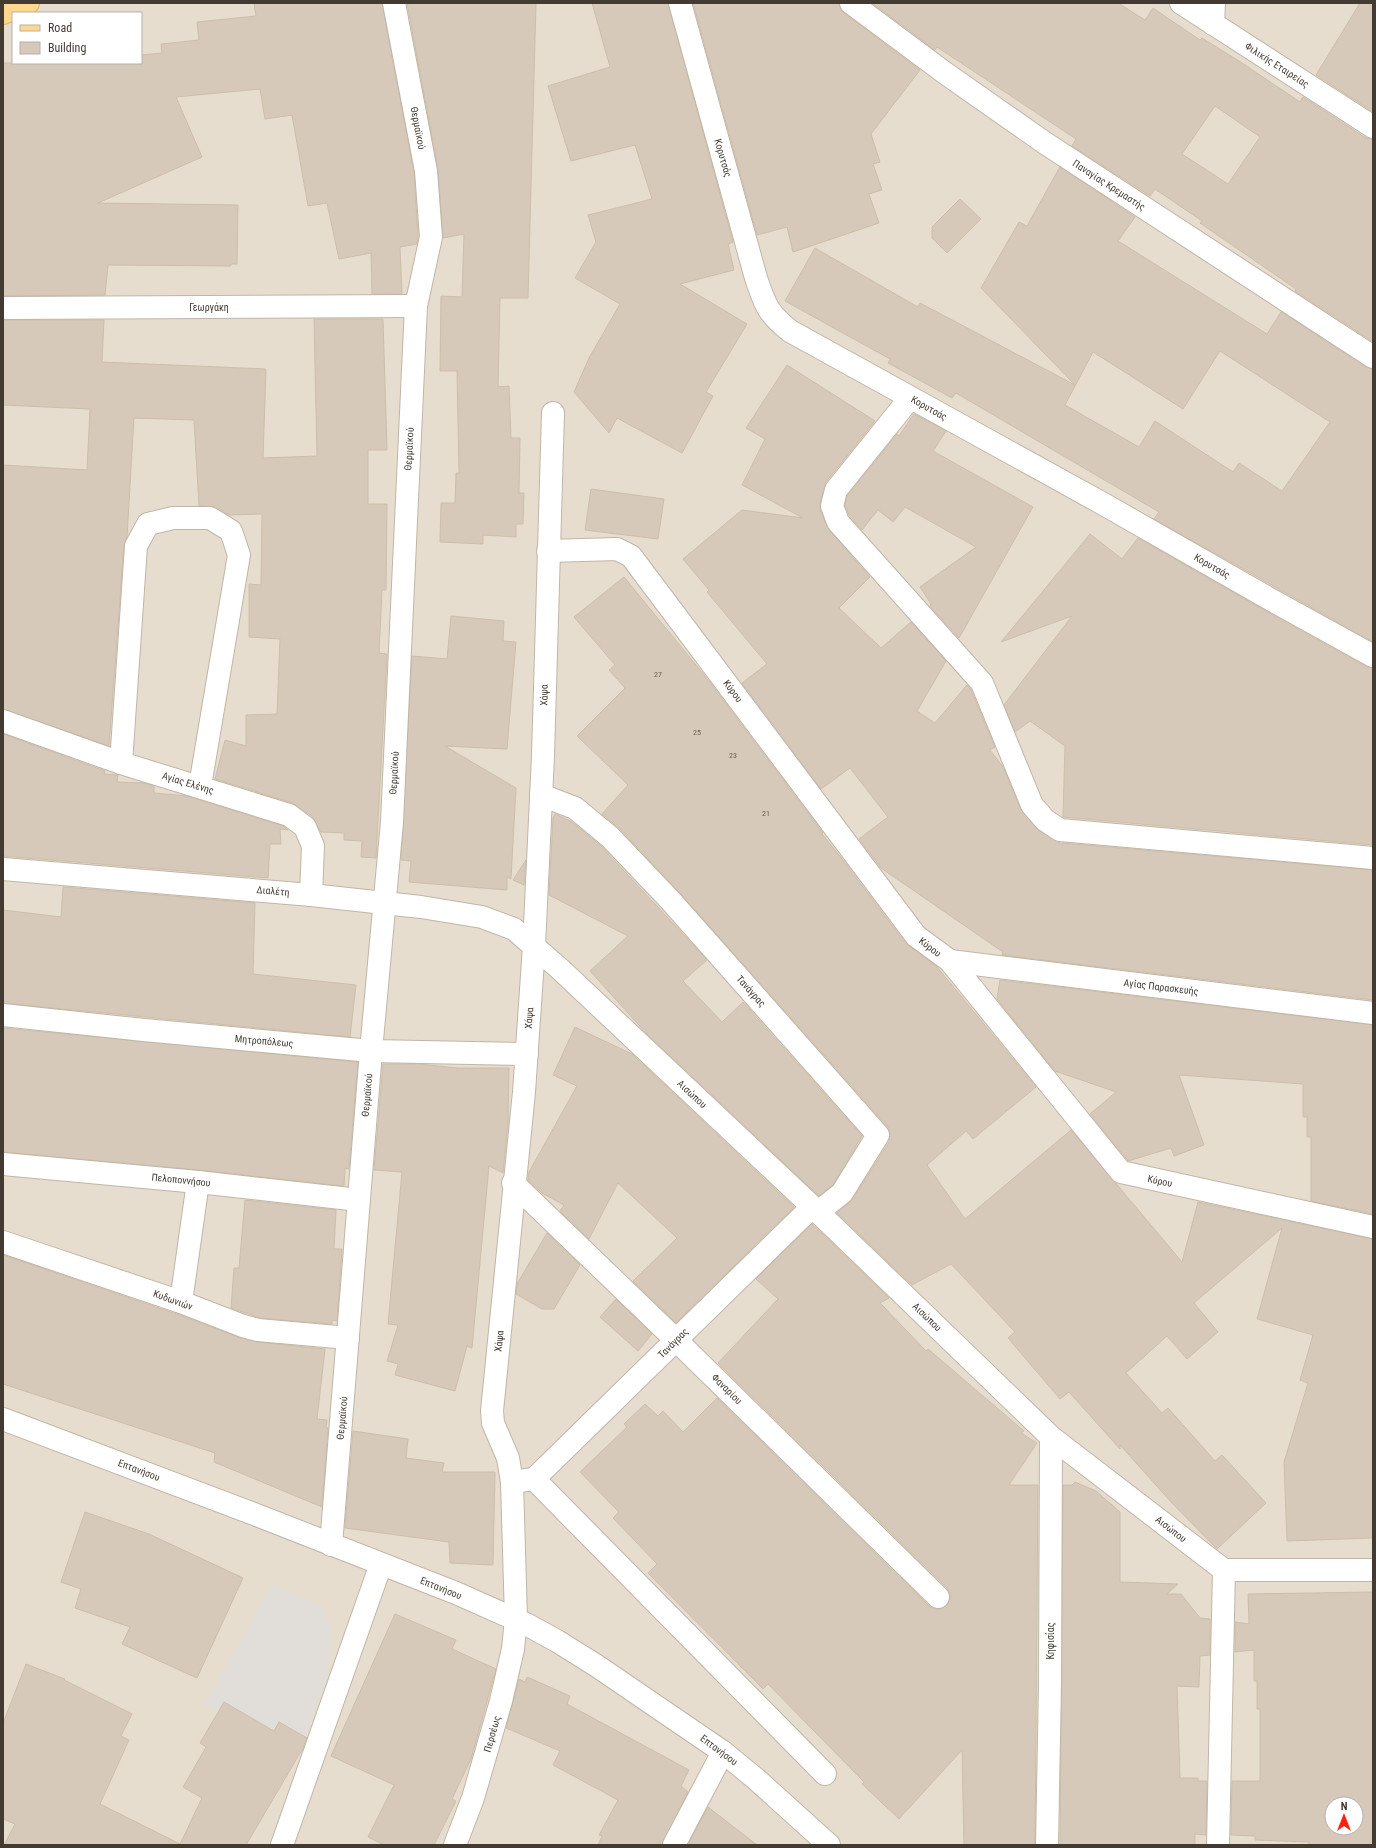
<svg xmlns="http://www.w3.org/2000/svg" width="1376" height="1848" viewBox="0 0 1376 1848" font-family="'Roboto Condensed',sans-serif">
<style>
.residential{fill:#e6ddcf;fill-rule:evenodd}
.parking{fill:#e1deda}
.building{fill:#d6c9b9;stroke:#cebea9;fill-rule:evenodd}
.lines{fill:none;stroke-linecap:round;stroke-linejoin:round}
.minor-casing{stroke:#c0b6a7;stroke-width:24}
.major-casing{stroke:#e8b459;stroke-width:24}
.minor{stroke:#fff;stroke-width:22}
.major{stroke:#ffd88d;stroke-width:22}
.labels{text-anchor:middle;dominant-baseline:central;stroke-width:3;stroke-linejoin:round;paint-order:stroke}
.number-label{font-size:8px;fill:#685e54}
.street-label{font-size:10px;fill:#433b32;stroke:#fff}
</style>
<rect width="100%" height="100%" fill="#f2ece1"/>
<path class="residential" d="M3,3H1373V1845H3ZM13,13H141V63H13ZM1332,1804H1356V1828H1332Z"/>
<polygon class="parking" points="272,1586 321,1604 331,1627 328,1676 301,1750 204,1705"/>
<g class="building">
<polygon points="254,3 382,3 414,173 418,236 417,244 400,247 402,294 372,294 371,253 339,259 327,203 308,206 292,115 265,119 260,89 176,97 202,157 98,203 238,205 237,264 231,264 231,266 108,265 105,295 3,296 3,63 141,63 141,55 162,53 161,44 199,40 197,22 256,16"/>
<polygon points="407,3 536,3 528,298 500,298 498,387 509,386 511,438 520,438 519,493 524,493 523,524 516,524 516,537 483,535 483,544 440,542 441,503 455,503 456,473 459,473 457,371 440,371 441,296 462,297 464,234 443,238 438,169"/>
<polygon points="592,3 668,3 733,242 728,244 734,270 680,284 747,324 706,392 713,396 682,453 617,418 609,433 574,392 589,358 620,304 575,278 596,242 588,215 652,199 635,145 571,161 548,86 610,67"/>
<polygon points="693,3 839,3 840,8 844,13 920,70 871,134 880,162 873,164 882,190 869,194 879,223 793,252 787,227 757,235"/>
<path d="M872,3H1118L1145,20L1153,8L1200,40L1202,38L1242,63L1300,102L1303,97L1366,138L1373,139V342L1295,291L1296,289L1200,223L1202,221L1155,189L1150,196L1072,146L1076,139L937,47L935,50ZM1215,106L1260,137L1228,184L1182,154Z"/>
<polygon points="1360,3 1373,3 1373,112 1316,75"/>
<path d="M1060,167L1135,217L1118,241L1267,334L1281,312L1366,367L1373,369V642L1154,519L1159,512L956,393L952,398L888,363L890,359L785,301L815,248L918,307L920,303L1075,385L981,288L1019,222L1027,226ZM1220,351L1330,422L1282,491L1239,463L1233,472L1155,421L1139,447L1065,405L1093,352L1183,409Z"/>
<polygon points="960,199 981,219 947,253 932,238 932,227"/>
<polygon points="314,319 383,319 387,450 368,450 368,504 387,504 386,590 382,590 379,653 387,654 376,858 361,857 362,841 344,840 344,833 321,832 313,817 293,803 215,779 225,740 246,746 246,715 277,714 280,639 249,637 249,584 261,585 262,514 229,515 216,507 199,506 194,420 134,418 127,537 124,545 109,746 3,709 3,465 87,470 90,409 3,405 3,320 104,320 102,362 266,369 263,458 317,456"/>
<polygon points="787,365 875,421 826,482 820,503 820,510 829,530 870,577 839,608 881,648 911,622 946,661 917,711 935,723 967,685 971,690 995,747 990,750 1003,767 1021,810 1038,830 1059,842 1062,846 1062,843 1373,870 1373,1000 1002,955 1003,952 881,868 859,839 888,817 850,768 821,789 742,683 767,664 707,592 709,590 683,559 742,510 803,518 742,485 765,439 746,428"/>
<polygon points="914,414 946,431 933,451 1033,507 959,638 930,606 931,604 920,587 976,547 905,507 893,522 878,510 862,530 849,515 845,505 847,496 897,434 899,436"/>
<polygon points="591,489 664,499 658,539 585,530"/>
<polygon points="1090,534 1122,559 1138,538 1262,609 1367,667 1373,668 1373,845 1063,817 1065,746 1030,721 1015,732 1004,705 1072,616 1001,642"/>
<polygon points="624,577 709,681 823,833 822,834 839,855 906,944 936,966 1036,1087 973,1139 966,1131 927,1165 965,1219 1071,1130 1182,1262 1198,1202 1373,1239 1373,1538 1287,1541 1284,1462 1308,1383 1300,1380 1313,1335 1257,1319 1282,1228 1194,1303 1218,1332 1187,1359 1167,1336 1126,1373 1162,1413 1168,1408 1215,1461 1222,1455 1266,1503 1217,1549 1172,1503 1120,1445 1120,1449 1069,1392 1060,1399 1008,1338 1015,1332 951,1264 912,1285 837,1213 852,1200 889,1142 890,1134 888,1127 679,892 619,828 602,814 628,785 577,736 625,688 609,670 615,665 574,617"/>
<polygon points="451,616 504,621 503,641 516,642 507,749 445,746 516,788 511,879 507,877 507,890 409,882 411,861 401,860 412,656 447,659"/>
<polygon points="3,734 105,771 104,774 118,775 117,782 144,783 154,786 154,793 187,796 283,826 288,830 280,829 281,844 270,844 268,878 3,856"/>
<polygon points="555,814 572,822 601,846 707,960 683,981 722,1022 743,1002 862,1136 833,1185 819,1196 647,1034 590,971 628,936 549,895 553,818"/>
<polygon points="526,860 524,885 513,880"/>
<polygon points="63,887 255,903 253,974 356,985 350,1037 3,1003 3,910 61,917"/>
<polygon points="1000,980 1373,1025 1373,1214 1311,1201 1311,1137 1307,1137 1307,1117 1303,1117 1303,1084 1179,1075 1204,1145 1174,1156 1171,1148 1128,1161 1090,1114 1116,1092 1055,1071 997,999"/>
<polygon points="575,1027 632,1054 794,1207 676,1323 633,1281 677,1238 618,1183 589,1239 560,1211 564,1205 542,1193 528,1180 529,1172 577,1086 553,1075"/>
<polygon points="3,1028 358,1062 349,1169 345,1168 344,1186 199,1170 3,1152"/>
<polygon points="383,1064 419,1064 458,1068 509,1068 508,1122 503,1173 489,1166 472,1348 467,1346 455,1391 395,1375 398,1364 387,1361 398,1325 388,1324 402,1172 374,1170"/>
<polygon points="245,1200 336,1210 334,1249 342,1249 337,1321 332,1320 332,1324 260,1318 231,1308 234,1268 239,1268"/>
<polygon points="812,1224 889,1298 880,1303 926,1351 928,1349 1024,1431 1021,1433 1037,1443 1009,1485 1038,1485 1035,1845 964,1845 962,1750 899,1819 862,1784 864,1782 768,1684 763,1689 648,1573 657,1564 613,1518 619,1512 580,1472 627,1427 624,1424 645,1404 658,1416 663,1411 683,1432 717,1398 929,1606 935,1609 941,1609 947,1605 950,1600 950,1594 947,1588 718,1363 778,1299 756,1279"/>
<polygon points="547,1233 580,1265 554,1309 542,1309 516,1294 517,1284"/>
<polygon points="3,1255 177,1314 240,1338 257,1342 325,1349 317,1419 327,1420 326,1427 328,1428 322,1507 214,1462 215,1453 3,1384"/>
<polygon points="616,1299 652,1334 638,1351 600,1317"/>
<polygon points="353,1431 408,1439 406,1458 444,1463 442,1472 495,1472 493,1565 450,1563 449,1542 345,1528"/>
<polygon points="1075,1482 1096,1491 1120,1512 1120,1582 1178,1584 1167,1594 1181,1594 1200,1618 1210,1619 1210,1655 1200,1656 1199,1687 1177,1686 1180,1778 1198,1778 1198,1781 1207,1781 1206,1835 1195,1834 1195,1845 1060,1845 1063,1485 1072,1485"/>
<polygon points="85,1512 149,1534 243,1578 197,1678 122,1644 130,1627 75,1608 81,1589 61,1582"/>
<path d="M1373,1592V1845H1309V1842L1255,1840V1836L1231,1835L1232,1781H1260V1709H1257V1681H1254V1650L1235,1652V1622L1249,1624L1248,1594ZM1332,1804H1356V1828H1332Z"/>
<polygon points="395,1614 456,1640 452,1649 496,1669 471,1759 452,1799 456,1801 434,1845 384,1845 368,1837 394,1785 331,1756"/>
<polygon points="26,1664 65,1679 64,1680 132,1714 121,1736 129,1740 100,1804 180,1844 202,1798 183,1787 206,1747 200,1743 224,1702 274,1731 279,1722 307,1738 303,1748 246,1845 4,1845 15,1824 3,1819 3,1723"/>
<polygon points="527,1677 570,1696 567,1704 689,1770 681,1786 688,1792 662,1845 598,1845 602,1836 599,1835 618,1800 553,1765 560,1751 506,1728 519,1679 525,1682"/>
<polygon points="708,1807 757,1845 688,1845"/>
</g>
<g class="lines">
<g class="minor-casing">
<g id="minor">
<path d="M680,3L756,278C765,304 767,313 790,331L1107,506L1268,598L1373,656"/>
<polyline points="851,3 945,73 1045,143 1373,357"/>
<polyline points="1181,3 1373,127"/>
<polyline points="1213,24 1214,3"/>
<polyline points="3,308 416,306"/>
<polyline points="910,398 836,490 832,506 838,522 982,683 1032,805 1045,820 1060,830 1373,858"/>
<polyline points="548,551 617,549 631,556 916,936 950,961 1121,1172 1373,1227"/>
<polyline points="3,721 121,763 289,815 305,827 313,846 311,895"/>
<polyline points="121,763 136,546 148,524 173,518 210,518 231,531 239,555 200,786"/>
<polyline points="541,795 575,808 610,837 670,900 878,1135 842,1193 818,1212"/>
<polyline points="3,869 311,895 421,907 482,917 514,929 560,969 818,1212 1051,1437 1224,1570 1373,1570"/>
<polyline points="950,961 1373,1013"/>
<polyline points="3,1015 144,1030 371,1051 527,1054"/>
<polyline points="3,1164 198,1182 359,1200"/>
<polyline points="513,1183 676,1340 938,1597"/>
<polyline points="3,1242 181,1302 243,1326 258,1330 348,1338"/>
<polyline points="181,1302 198,1182"/>
<polyline points="3,1419 254,1514 456,1593 526,1624 557,1641 597,1666 723,1752 756,1779 829,1845"/>
<polyline points="534,1479 812,1207"/>
<polyline points="512,1482 534,1479 825,1774"/>
<polyline points="331,1545 371,1051 392,822 416,306 431,237 426,171 394,3"/>
<polyline points="282,1845 381,1564"/>
<polyline points="455,1845 473,1798 501,1701 513,1649 516,1619 512,1482 508,1458 493,1423 492,1411 524,1092 534,946 543,756 553,413"/>
<polyline points="674,1845 723,1752"/>
<polyline points="1047,1845 1050,1684 1051,1437"/>
<polyline points="1218,1845 1224,1570"/>
</g>
</g>
<g class="major-casing">
<polyline id="major" points="3,13 28,3"/>
</g>
<use href="#minor" class="minor"/>
<use href="#major" class="major"/>
</g>
<g class="labels">
<g class="number-label">
<text x="658" y="674">27</text>
<text x="697" y="732">25</text>
<text x="733" y="755">23</text>
<text x="766" y="813">21</text>
</g>
<g class="street-label">
<text transform="translate(1277 65) rotate(33)">Φιλικής Εταιρείας</text>
<text transform="translate(418 128) rotate(79)">Θερμαϊκού</text>
<text transform="translate(723 158) rotate(74)">Κορυτσάς</text>
<text transform="translate(1109 185) rotate(33)">Παναγίας Κρεμαστής</text>
<text x="209" y="307">Γεωργάκη</text>
<text transform="translate(929 408) rotate(29)">Κορυτσάς</text>
<text transform="translate(409 449) rotate(-87)">Θερμαϊκού</text>
<text transform="translate(1212 566) rotate(30)">Κορυτσάς</text>
<text transform="translate(733 691) rotate(53)">Κύρου</text>
<text transform="translate(544 695) rotate(-89)">Χάψα</text>
<text transform="translate(394 773) rotate(-87)">Θερμαϊκού</text>
<text transform="translate(188 783) rotate(17)">Αγίας Ελένης</text>
<text transform="translate(273 891) rotate(5)">Διαλέτη</text>
<text transform="translate(930 947) rotate(37)">Κύρου</text>
<text transform="translate(1161 987) rotate(7)">Αγίας Παρασκευής</text>
<text transform="translate(751 991) rotate(48)">Τανάγρας</text>
<text transform="translate(529 1018) rotate(-86)">Χάψα</text>
<text transform="translate(264 1041) rotate(5)">Μητροπόλεως</text>
<text transform="translate(692 1094) rotate(43)">Αισώπου</text>
<text transform="translate(367 1095) rotate(-85)">Θερμαϊκού</text>
<text transform="translate(181 1180) rotate(6)">Πελοποννήσου</text>
<text transform="translate(1160 1181) rotate(12)">Κύρου</text>
<text transform="translate(173 1300) rotate(20)">Κυδωνιών</text>
<text transform="translate(927 1317) rotate(44)">Αισώπου</text>
<text transform="translate(499 1341) rotate(-84)">Χάψα</text>
<text transform="translate(673 1343) rotate(-45)">Τανάγρας</text>
<text transform="translate(727 1389) rotate(45)">Φαναρίου</text>
<text transform="translate(342 1418) rotate(-85)">Θερμαϊκού</text>
<text transform="translate(139 1470) rotate(21)">Επτανήσου</text>
<text transform="translate(1171 1529) rotate(38)">Αισώπου</text>
<text transform="translate(441 1588) rotate(22)">Επτανήσου</text>
<text transform="translate(1050 1641) rotate(-90)">Κηφισίας</text>
<text transform="translate(492 1734) rotate(-74)">Περσέως</text>
<text transform="translate(719 1750) rotate(37)">Επτανήσου</text>
</g>
</g>
<rect width="1376" height="1848" fill="none" stroke="#433b32" stroke-width="8"/>
<rect x="12" y="12" width="130" height="52" fill="#ffffff" stroke="#b4b1ad"/>
<rect x="20" y="25" width="20" height="6" fill="#ffd88d" stroke="#b4b1ad"/>
<text x="48" y="32" font-size="12" fill="#433b32">Road</text>
<rect x="20" y="42" width="20" height="12" fill="#d6c9b9" stroke="#b4b1ad"/>
<text x="48" y="52" font-size="12" fill="#433b32">Building</text>
<g transform="translate(1344 1816)"><circle r="19" fill="#ffffff" stroke="#b4b1ad"/>
<path d="M0-3L7 15L0 10L-7 15Z" fill="#ff210b"/>
<text y="-6" font-size="11" font-weight="bold" text-anchor="middle" fill="#433b32">N</text>
</g>
</svg>
